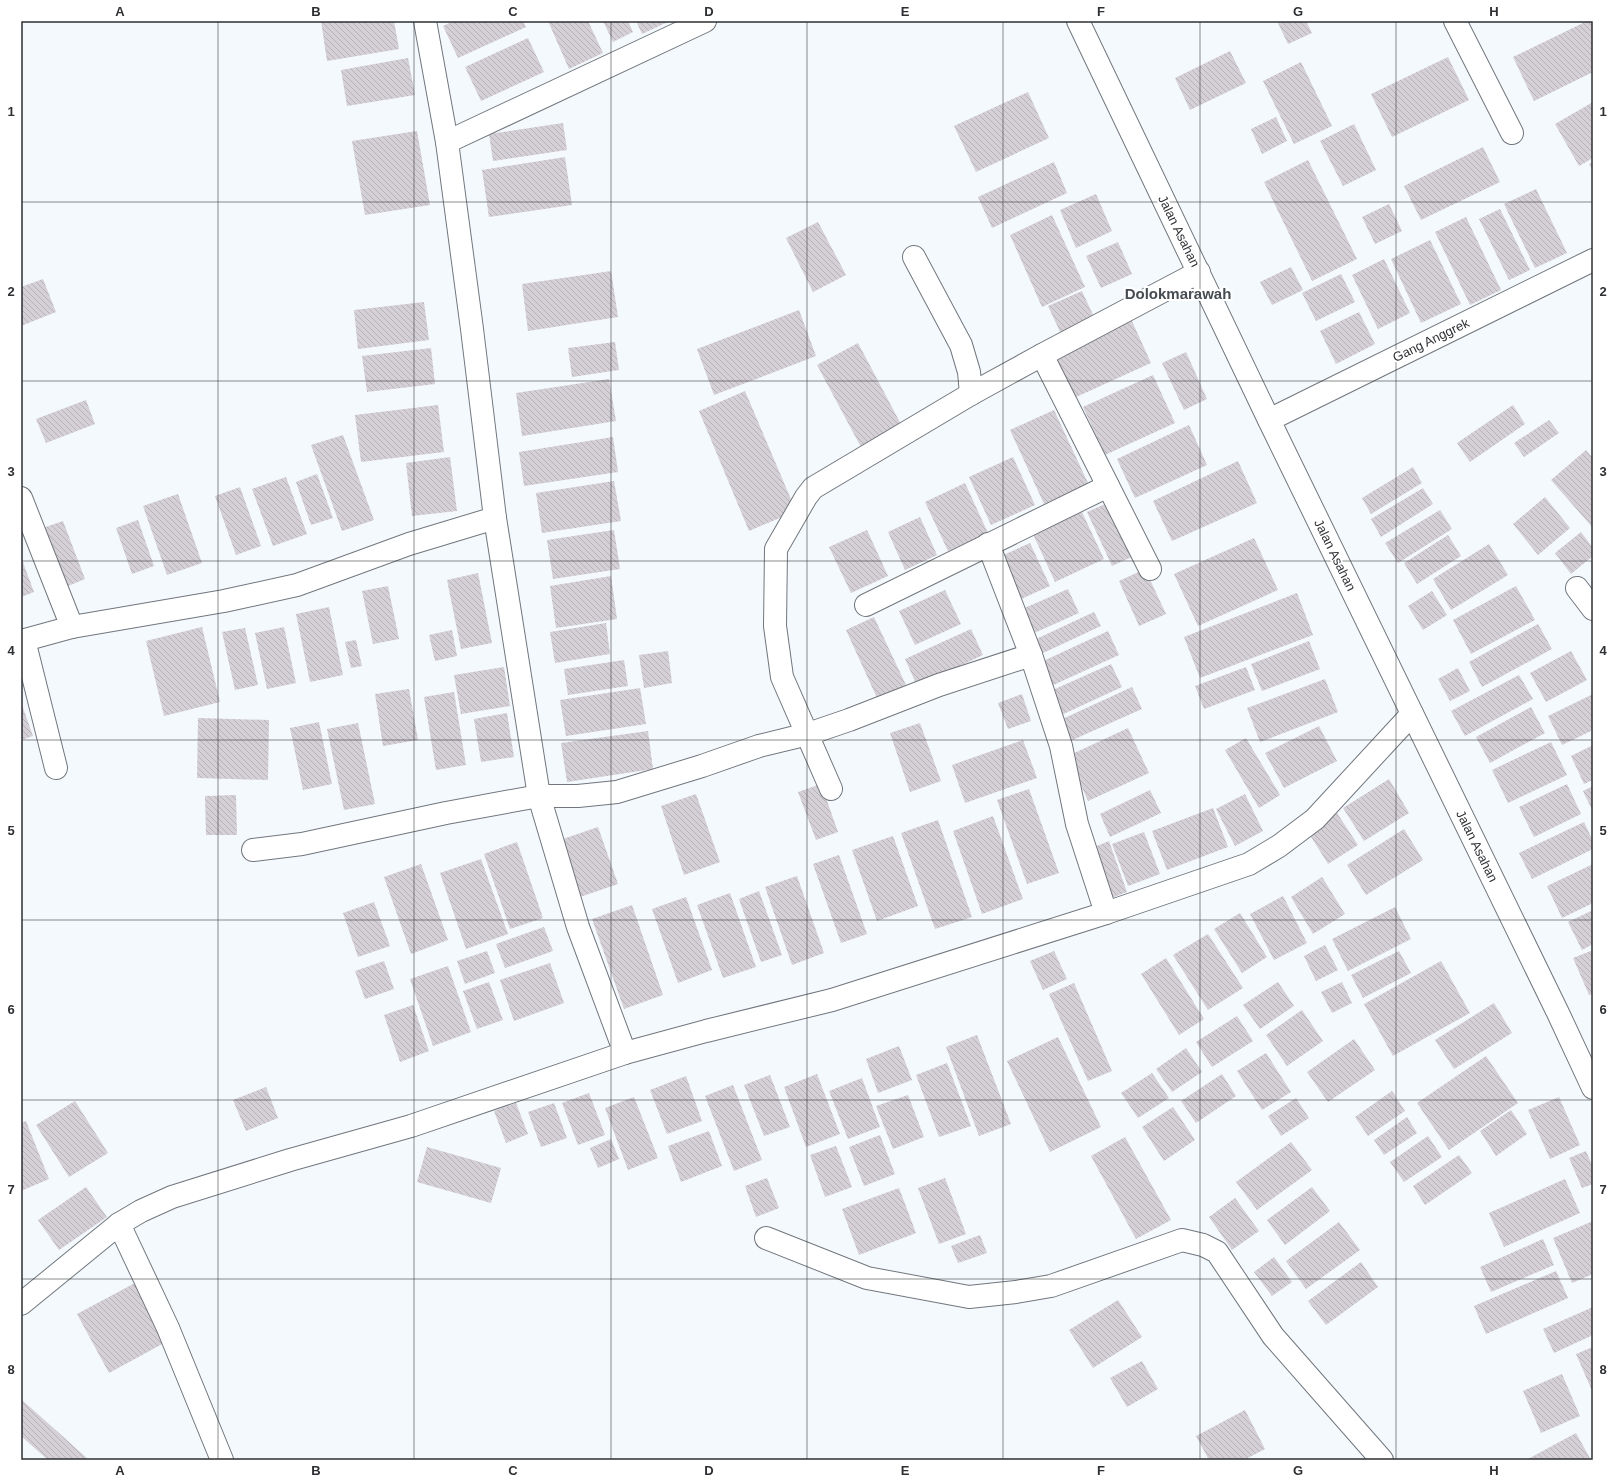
<svg xmlns="http://www.w3.org/2000/svg" width="1614" height="1481" viewBox="0 0 1614 1481" font-family="Helvetica,sans-serif">
<style>
.building{fill:url(#building-back-hatch)}
.lines{fill:none;stroke-linecap:round;stroke-linejoin:round}
.street-casing{stroke:#71777d;stroke-width:24}
.secondary-casing{stroke:#71777d;stroke-width:24}
.primary-casing{stroke:#71777d;stroke-width:24}
.street{stroke:#fff;stroke-width:22}
.secondary{stroke:#fff;stroke-width:22}
.primary{stroke:#fff;stroke-width:22}
.grid{fill:none;stroke:#2d2f32;stroke-width:1;stroke-opacity:0.55}
.labels{text-anchor:middle;dominant-baseline:central;stroke-width:4;stroke-linejoin:round;paint-order:stroke}
.street-label{font-size:13px;fill:#2d2f32;stroke:#fff}
.quarter-label{font-size:15px;font-weight:bold;fill:#464c51;stroke:#fff}
.neatline{fill:none;stroke:#2d2f32;stroke-width:1.5}
.grid-label{font-size:13px;text-anchor:middle;font-weight:bold;fill:#2d2f32}
</style>
<defs>
<pattern id="building-back-hatch" width="6" height="6" patternUnits="userSpaceOnUse"><rect width="6" height="6" fill="#d5cfd6"/><path d="M-1 5l2 2M0 0l6 6M5-1l2 2" fill="none" stroke="#b7b2b8"/></pattern>
</defs>
<rect width="100%" height="100%" fill="#f4f9fe"/>
<g class="building">
<polygon points="321,21 394,21 399,49 327,61"/>
<polygon points="454,21 523,21 526,27 458,58 443,26"/>
<polygon points="548,21 588,21 603,53 569,69"/>
<polygon points="603,21 628,21 633,32 613,42"/>
<polygon points="636,21 670,21 642,34"/>
<polygon points="1277,21 1306,21 1312,33 1288,44"/>
<polygon points="1587,21 1593,21 1593,72 1534,101 1513,57"/>
<polygon points="528,38 544,72 481,101 465,67"/>
<polygon points="1230,51 1246,83 1190,110 1175,78"/>
<polygon points="1448,57 1469,100 1392,137 1371,94"/>
<polygon points="408,58 415,95 347,106 341,70"/>
<polygon points="1301,62 1332,126 1294,144 1263,81"/>
<polygon points="1028,92 1049,138 976,172 954,126"/>
<polygon points="1593,102 1593,158 1579,166 1555,124"/>
<polygon points="1276,117 1287,141 1262,154 1251,129"/>
<polygon points="563,123 567,150 493,161 489,134"/>
<polygon points="1354,124 1376,170 1343,186 1320,141"/>
<polygon points="417,131 430,205 365,215 352,141"/>
<polygon points="1483,147 1500,182 1421,220 1404,186"/>
<polygon points="565,157 572,205 489,217 482,170"/>
<polygon points="1308,160 1357,259 1312,281 1264,182"/>
<polygon points="1054,162 1067,193 992,228 978,197"/>
<polygon points="1593,162 1593,171 1589,164"/>
<polygon points="1536,189 1567,253 1535,268 1504,204"/>
<polygon points="1096,194 1112,231 1076,248 1060,210"/>
<polygon points="1389,204 1402,231 1375,244 1362,217"/>
<polygon points="1500,209 1530,270 1509,280 1479,219"/>
<polygon points="1052,215 1085,287 1042,307 1010,235"/>
<polygon points="1466,217 1501,290 1470,305 1435,232"/>
<polygon points="818,222 846,275 813,292 786,238"/>
<polygon points="1430,240 1461,304 1421,323 1391,259"/>
<polygon points="1118,242 1132,274 1101,288 1086,256"/>
<polygon points="1384,259 1410,313 1378,329 1352,275"/>
<polygon points="1291,267 1303,290 1272,305 1260,282"/>
<polygon points="611,271 618,317 528,331 522,284"/>
<polygon points="1341,274 1355,302 1316,321 1302,293"/>
<polygon points="43,279 56,312 21,326 21,287"/>
<polygon points="1082,291 1095,319 1061,334 1048,306"/>
<polygon points="424,302 429,340 358,349 354,310"/>
<polygon points="799,310 816,356 714,395 697,349"/>
<polygon points="1359,312 1375,344 1336,364 1320,331"/>
<polygon points="1131,319 1151,363 1074,398 1055,355"/>
<polygon points="615,342 619,370 572,377 568,348"/>
<polygon points="858,343 903,428 862,449 817,365"/>
<polygon points="431,348 435,384 367,392 362,356"/>
<polygon points="1186,352 1207,399 1184,410 1162,363"/>
<polygon points="1153,375 1175,423 1105,455 1083,407"/>
<polygon points="609,379 616,421 522,436 516,393"/>
<polygon points="745,391 796,511 749,531 699,411"/>
<polygon points="86,400 95,424 46,443 36,419"/>
<polygon points="438,405 444,452 361,462 355,415"/>
<polygon points="1513,405 1525,424 1470,462 1457,443"/>
<polygon points="1054,410 1088,483 1044,504 1010,430"/>
<polygon points="1549,420 1559,433 1524,457 1514,443"/>
<polygon points="1189,425 1207,465 1135,498 1117,459"/>
<polygon points="343,435 374,520 342,531 311,445"/>
<polygon points="613,437 618,472 524,486 519,452"/>
<polygon points="1586,450 1593,458 1593,528 1551,480"/>
<polygon points="450,457 457,511 412,516 406,463"/>
<polygon points="1013,457 1035,505 991,525 969,477"/>
<polygon points="1238,461 1257,503 1172,541 1153,501"/>
<polygon points="1413,467 1422,483 1371,514 1362,498"/>
<polygon points="317,474 333,518 311,525 296,482"/>
<polygon points="286,477 307,534 273,546 252,489"/>
<polygon points="614,481 621,521 542,533 536,493"/>
<polygon points="965,483 988,533 948,551 925,502"/>
<polygon points="240,487 261,546 236,555 215,496"/>
<polygon points="1423,488 1433,504 1381,537 1371,519"/>
<polygon points="178,494 202,563 167,575 143,506"/>
<polygon points="1545,497 1570,528 1538,555 1513,524"/>
<polygon points="1112,501 1136,555 1112,566 1087,512"/>
<polygon points="1440,510 1452,529 1398,563 1385,543"/>
<polygon points="1082,512 1104,559 1055,582 1033,534"/>
<polygon points="920,517 937,555 905,570 888,532"/>
<polygon points="138,520 154,566 132,574 116,528"/>
<polygon points="63,521 85,579 63,588 40,529"/>
<polygon points="614,530 620,569 553,579 547,540"/>
<polygon points="867,530 888,576 851,593 829,547"/>
<polygon points="1581,532 1593,548 1593,556 1571,574 1555,553"/>
<polygon points="1448,535 1461,556 1417,584 1404,563"/>
<polygon points="1254,538 1278,590 1198,626 1174,574"/>
<polygon points="1030,543 1050,586 1019,600 999,557"/>
<polygon points="1489,544 1508,575 1451,610 1433,579"/>
<polygon points="21,557 34,592 21,597"/>
<polygon points="1145,569 1166,614 1139,626 1119,581"/>
<polygon points="478,573 492,643 461,649 447,580"/>
<polygon points="611,576 617,619 556,628 550,586"/>
<polygon points="388,586 399,639 373,644 362,591"/>
<polygon points="1516,586 1535,620 1471,654 1453,620"/>
<polygon points="1068,589 1079,613 1032,634 1020,610"/>
<polygon points="945,590 961,624 915,645 899,611"/>
<polygon points="1432,591 1447,615 1423,630 1408,606"/>
<polygon points="1297,593 1313,635 1200,678 1184,637"/>
<polygon points="329,607 343,675 310,682 296,614"/>
<polygon points="1094,612 1101,626 1041,654 1034,640"/>
<polygon points="874,617 906,685 877,698 846,630"/>
<polygon points="606,623 610,654 555,663 550,632"/>
<polygon points="1538,624 1552,649 1482,687 1469,662"/>
<polygon points="202,627 220,702 164,716 146,641"/>
<polygon points="284,627 296,683 267,689 255,633"/>
<polygon points="245,628 258,685 235,690 222,632"/>
<polygon points="971,629 983,655 917,686 905,659"/>
<polygon points="452,630 457,656 435,661 429,635"/>
<polygon points="1108,631 1119,655 1049,687 1039,663"/>
<polygon points="356,640 362,666 351,668 345,642"/>
<polygon points="1309,641 1320,669 1262,691 1251,664"/>
<polygon points="668,651 672,683 644,688 639,655"/>
<polygon points="1571,651 1587,680 1546,702 1530,673"/>
<polygon points="624,660 628,686 568,695 564,669"/>
<polygon points="1111,664 1122,687 1057,717 1046,693"/>
<polygon points="504,667 510,706 461,714 454,675"/>
<polygon points="1246,667 1255,690 1204,709 1195,686"/>
<polygon points="1458,668 1470,691 1450,701 1438,679"/>
<polygon points="1519,675 1533,699 1465,736 1451,711"/>
<polygon points="1325,679 1338,712 1260,742 1247,708"/>
<polygon points="1132,687 1142,709 1068,742 1058,721"/>
<polygon points="640,688 646,724 566,736 560,700"/>
<polygon points="409,689 418,740 383,746 375,694"/>
<polygon points="454,692 466,765 436,770 424,697"/>
<polygon points="1022,694 1031,721 1008,729 998,703"/>
<polygon points="1593,694 1593,730 1562,745 1548,716"/>
<polygon points="21,702 33,736 21,740"/>
<polygon points="1531,707 1545,733 1490,763 1476,737"/>
<polygon points="507,713 514,757 481,762 474,719"/>
<polygon points="198,718 269,720 268,780 197,778"/>
<polygon points="319,722 332,784 303,790 290,728"/>
<polygon points="358,723 375,804 344,810 327,729"/>
<polygon points="920,723 941,781 910,792 890,733"/>
<polygon points="1319,726 1337,761 1284,788 1265,753"/>
<polygon points="1128,728 1149,773 1088,801 1068,756"/>
<polygon points="648,731 653,769 567,782 561,743"/>
<polygon points="1246,738 1280,795 1259,808 1225,750"/>
<polygon points="1023,740 1037,778 965,803 952,765"/>
<polygon points="1551,742 1567,775 1508,803 1492,770"/>
<polygon points="1593,745 1593,780 1584,784 1571,756"/>
<polygon points="1389,779 1409,813 1364,841 1343,808"/>
<polygon points="821,784 838,832 816,840 798,792"/>
<polygon points="1567,784 1581,814 1534,837 1519,807"/>
<polygon points="1593,786 1593,812 1583,791"/>
<polygon points="1029,789 1059,873 1027,884 997,800"/>
<polygon points="1150,790 1161,813 1110,837 1100,814"/>
<polygon points="696,794 720,862 684,875 661,806"/>
<polygon points="1245,794 1263,831 1235,846 1216,809"/>
<polygon points="236,795 237,835 206,835 205,796"/>
<polygon points="1213,808 1228,847 1167,870 1152,831"/>
<polygon points="1337,813 1358,845 1328,864 1308,832"/>
<polygon points="993,816 1023,899 982,914 953,831"/>
<polygon points="938,820 972,917 935,929 901,833"/>
<polygon points="1584,822 1593,841 1593,849 1532,879 1519,853"/>
<polygon points="598,827 618,884 580,897 560,840"/>
<polygon points="1404,829 1423,860 1366,895 1347,865"/>
<polygon points="1144,832 1160,874 1128,886 1112,844"/>
<polygon points="893,836 918,906 877,921 852,850"/>
<polygon points="1109,841 1127,892 1106,900 1087,850"/>
<polygon points="517,842 543,918 510,929 484,854"/>
<polygon points="839,855 867,934 841,943 813,864"/>
<polygon points="481,859 508,934 466,949 440,873"/>
<polygon points="421,864 448,940 411,954 384,877"/>
<polygon points="1593,864 1593,903 1562,918 1547,886"/>
<polygon points="797,876 824,953 792,965 765,887"/>
<polygon points="1322,877 1345,914 1313,934 1291,897"/>
<polygon points="759,891 782,955 761,962 739,899"/>
<polygon points="730,893 756,967 723,978 697,905"/>
<polygon points="1283,896 1307,943 1274,960 1250,914"/>
<polygon points="686,897 712,970 678,983 652,909"/>
<polygon points="374,902 390,946 358,957 343,913"/>
<polygon points="632,905 663,995 624,1009 592,919"/>
<polygon points="1395,907 1411,939 1348,971 1332,939"/>
<polygon points="1593,910 1593,944 1582,950 1568,922"/>
<polygon points="1240,913 1267,957 1242,973 1214,929"/>
<polygon points="544,927 553,951 505,968 496,944"/>
<polygon points="1208,934 1243,988 1208,1010 1173,955"/>
<polygon points="1325,945 1338,970 1316,981 1304,956"/>
<polygon points="1593,950 1593,994 1589,995 1573,958"/>
<polygon points="487,951 495,973 465,984 457,961"/>
<polygon points="1054,951 1067,979 1043,990 1030,961"/>
<polygon points="1399,951 1411,973 1363,998 1351,975"/>
<polygon points="1166,958 1204,1019 1179,1035 1141,974"/>
<polygon points="384,961 394,989 365,999 355,971"/>
<polygon points="1441,961 1470,1013 1393,1056 1364,1004"/>
<polygon points="550,963 564,1003 514,1021 500,980"/>
<polygon points="448,966 471,1032 433,1046 410,979"/>
<polygon points="489,982 503,1020 477,1029 463,991"/>
<polygon points="1278,982 1294,1006 1260,1029 1243,1005"/>
<polygon points="1342,982 1352,1003 1332,1013 1321,992"/>
<polygon points="1074,983 1112,1071 1088,1081 1049,994"/>
<polygon points="1494,1003 1512,1033 1454,1069 1435,1040"/>
<polygon points="413,1005 429,1051 400,1062 384,1015"/>
<polygon points="1302,1010 1323,1041 1287,1066 1266,1035"/>
<polygon points="1237,1016 1253,1041 1212,1067 1196,1042"/>
<polygon points="977,1035 1011,1124 979,1136 946,1047"/>
<polygon points="1058,1037 1101,1127 1050,1152 1007,1061"/>
<polygon points="1354,1039 1375,1070 1328,1102 1307,1072"/>
<polygon points="899,1046 912,1080 878,1093 866,1059"/>
<polygon points="1186,1048 1202,1072 1172,1092 1156,1069"/>
<polygon points="1266,1053 1291,1092 1262,1110 1237,1071"/>
<polygon points="1486,1056 1518,1103 1449,1150 1417,1103"/>
<polygon points="947,1063 971,1126 939,1137 916,1075"/>
<polygon points="1152,1073 1169,1098 1138,1118 1121,1093"/>
<polygon points="817,1074 840,1134 806,1147 784,1087"/>
<polygon points="1222,1074 1236,1096 1196,1123 1181,1101"/>
<polygon points="770,1075 790,1127 764,1136 744,1085"/>
<polygon points="686,1076 702,1121 667,1134 650,1090"/>
<polygon points="862,1078 880,1127 848,1139 829,1091"/>
<polygon points="733,1085 762,1160 734,1171 705,1096"/>
<polygon points="266,1087 278,1118 246,1131 233,1100"/>
<polygon points="1392,1091 1405,1111 1368,1136 1355,1117"/>
<polygon points="589,1093 605,1135 578,1145 562,1103"/>
<polygon points="908,1095 924,1137 893,1149 876,1106"/>
<polygon points="634,1097 658,1158 628,1170 605,1108"/>
<polygon points="1559,1097 1580,1145 1550,1159 1528,1110"/>
<polygon points="1296,1098 1309,1118 1281,1136 1268,1116"/>
<polygon points="75,1101 108,1153 69,1177 36,1125"/>
<polygon points="516,1103 528,1134 506,1143 494,1111"/>
<polygon points="554,1103 567,1138 541,1147 528,1112"/>
<polygon points="1173,1107 1195,1140 1164,1161 1142,1127"/>
<polygon points="1511,1110 1527,1134 1496,1156 1480,1131"/>
<polygon points="1407,1117 1417,1133 1384,1155 1374,1140"/>
<polygon points="26,1121 49,1179 21,1191 21,1123"/>
<polygon points="709,1131 722,1166 681,1182 668,1146"/>
<polygon points="880,1135 895,1174 864,1186 849,1147"/>
<polygon points="1428,1136 1442,1157 1404,1182 1390,1162"/>
<polygon points="1125,1137 1171,1220 1136,1239 1091,1156"/>
<polygon points="611,1139 619,1159 598,1168 590,1148"/>
<polygon points="1291,1142 1312,1170 1257,1210 1236,1182"/>
<polygon points="836,1146 852,1187 825,1197 810,1155"/>
<polygon points="427,1147 501,1168 491,1203 417,1182"/>
<polygon points="1586,1151 1593,1167 1593,1184 1582,1188 1569,1158"/>
<polygon points="1459,1155 1472,1173 1425,1205 1413,1186"/>
<polygon points="767,1178 779,1208 756,1217 745,1186"/>
<polygon points="945,1178 966,1234 939,1244 918,1188"/>
<polygon points="1565,1179 1580,1213 1504,1247 1489,1213"/>
<polygon points="86,1187 107,1217 59,1250 38,1220"/>
<polygon points="1312,1187 1330,1211 1285,1245 1267,1220"/>
<polygon points="899,1188 916,1233 859,1255 842,1209"/>
<polygon points="1235,1198 1259,1231 1232,1250 1209,1217"/>
<polygon points="1593,1221 1593,1274 1572,1283 1553,1238"/>
<polygon points="1339,1222 1360,1250 1306,1289 1286,1261"/>
<polygon points="980,1235 987,1253 958,1263 951,1246"/>
<polygon points="1543,1239 1554,1265 1491,1292 1480,1267"/>
<polygon points="1274,1257 1292,1282 1272,1296 1254,1272"/>
<polygon points="1361,1262 1378,1287 1326,1325 1308,1301"/>
<polygon points="1556,1271 1568,1298 1486,1334 1474,1306"/>
<polygon points="135,1283 166,1342 109,1373 77,1314"/>
<polygon points="1118,1300 1142,1337 1093,1368 1069,1330"/>
<polygon points="1593,1307 1593,1335 1554,1353 1543,1329"/>
<polygon points="1593,1347 1593,1393 1576,1354"/>
<polygon points="1142,1361 1158,1389 1127,1407 1110,1378"/>
<polygon points="1562,1374 1580,1416 1541,1433 1523,1391"/>
<polygon points="21,1399 88,1459 87,1460 48,1460 21,1436"/>
<polygon points="1245,1410 1265,1449 1244,1460 1209,1460 1196,1436"/>
<polygon points="1576,1433 1591,1460 1526,1460"/>
</g>
<g class="lines">
<g class="street-casing">
<g id="street">
<polyline points="425,21 447,142 472,329 495,518 539,796 578,927 625,1053"/>
<polyline points="1455,21 1512,133"/>
<polyline points="447,142 705,21"/>
<polyline points="914,257 961,345 969,372 971,394 1042,355 1199,272"/>
<polyline points="1042,355 1150,569"/>
<polyline points="1269,420 1593,260"/>
<polyline points="21,498 72,627"/>
<polyline points="988,544 1031,655 1061,746 1077,824 1106,913"/>
<polyline points="1577,588 1593,609"/>
<polyline points="866,605 1108,486"/>
<polyline points="24,640 56,768"/>
<polyline points="21,641 72,627 224,601 297,585 409,544 495,518"/>
<polyline points="831,789 782,677 775,626 776,549 806,497 813,488 971,394"/>
<polyline points="253,850 302,844 446,813 539,796 578,796 617,792 702,766 759,746 808,734 849,720 939,685 1031,655"/>
<polyline points="119,1224 168,1328 222,1460"/>
<polyline points="766,1238 867,1278 969,1297 1016,1292 1051,1286 1182,1240 1203,1245 1217,1252 1273,1336 1382,1460"/>
</g>
</g>
<g class="secondary-casing">
<polyline id="secondary" points="21,1304 119,1224 141,1211 172,1197 290,1160 411,1126 625,1053 706,1031 832,1000 1106,913 1249,864 1279,846 1315,819 1412,714"/>
</g>
<g class="primary-casing">
<polyline id="primary" points="1078,21 1269,420 1558,1013 1593,1088"/>
</g>
<use href="#street" class="street"/>
<use href="#secondary" class="secondary"/>
<use href="#primary" class="primary"/>
</g>
<path class="grid" d="M218,21V1460M414,21V1460M611,21V1460M807,21V1460M1003,21V1460M1200,21V1460M1396,21V1460M21,202H1593M21,381H1593M21,561H1593M21,740H1593M21,920H1593M21,1100H1593M21,1279H1593"/>
<g class="labels">
<g class="street-label">
<text transform="translate(1179 231) rotate(64)">Jalan Asahan</text>
<text transform="translate(1431 340) rotate(-26)">Gang Anggrek</text>
<text transform="translate(1335 555) rotate(64)">Jalan Asahan</text>
<text transform="translate(1477 846) rotate(64)">Jalan Asahan</text>
</g>
<g class="quarter-label">
<text x="1178" y="293">Dolokmarawah</text>
</g>
</g>
<rect width="1614" height="1481" fill="none" stroke="#ffffff" stroke-width="44"/>
<rect x="22" y="22" width="1570" height="1437" class="neatline"/>
<g class="grid-label">
<text x="120" y="16">A</text>
<text x="316" y="16">B</text>
<text x="513" y="16">C</text>
<text x="709" y="16">D</text>
<text x="905" y="16">E</text>
<text x="1101" y="16">F</text>
<text x="1298" y="16">G</text>
<text x="1494" y="16">H</text>
<text x="11" y="116">1</text>
<text x="1603" y="116">1</text>
<text x="11" y="296">2</text>
<text x="1603" y="296">2</text>
<text x="11" y="476">3</text>
<text x="1603" y="476">3</text>
<text x="11" y="655">4</text>
<text x="1603" y="655">4</text>
<text x="11" y="835">5</text>
<text x="1603" y="835">5</text>
<text x="11" y="1014">6</text>
<text x="1603" y="1014">6</text>
<text x="11" y="1194">7</text>
<text x="1603" y="1194">7</text>
<text x="11" y="1374">8</text>
<text x="1603" y="1374">8</text>
<text x="120" y="1475">A</text>
<text x="316" y="1475">B</text>
<text x="513" y="1475">C</text>
<text x="709" y="1475">D</text>
<text x="905" y="1475">E</text>
<text x="1101" y="1475">F</text>
<text x="1298" y="1475">G</text>
<text x="1494" y="1475">H</text>
</g>
</svg>
